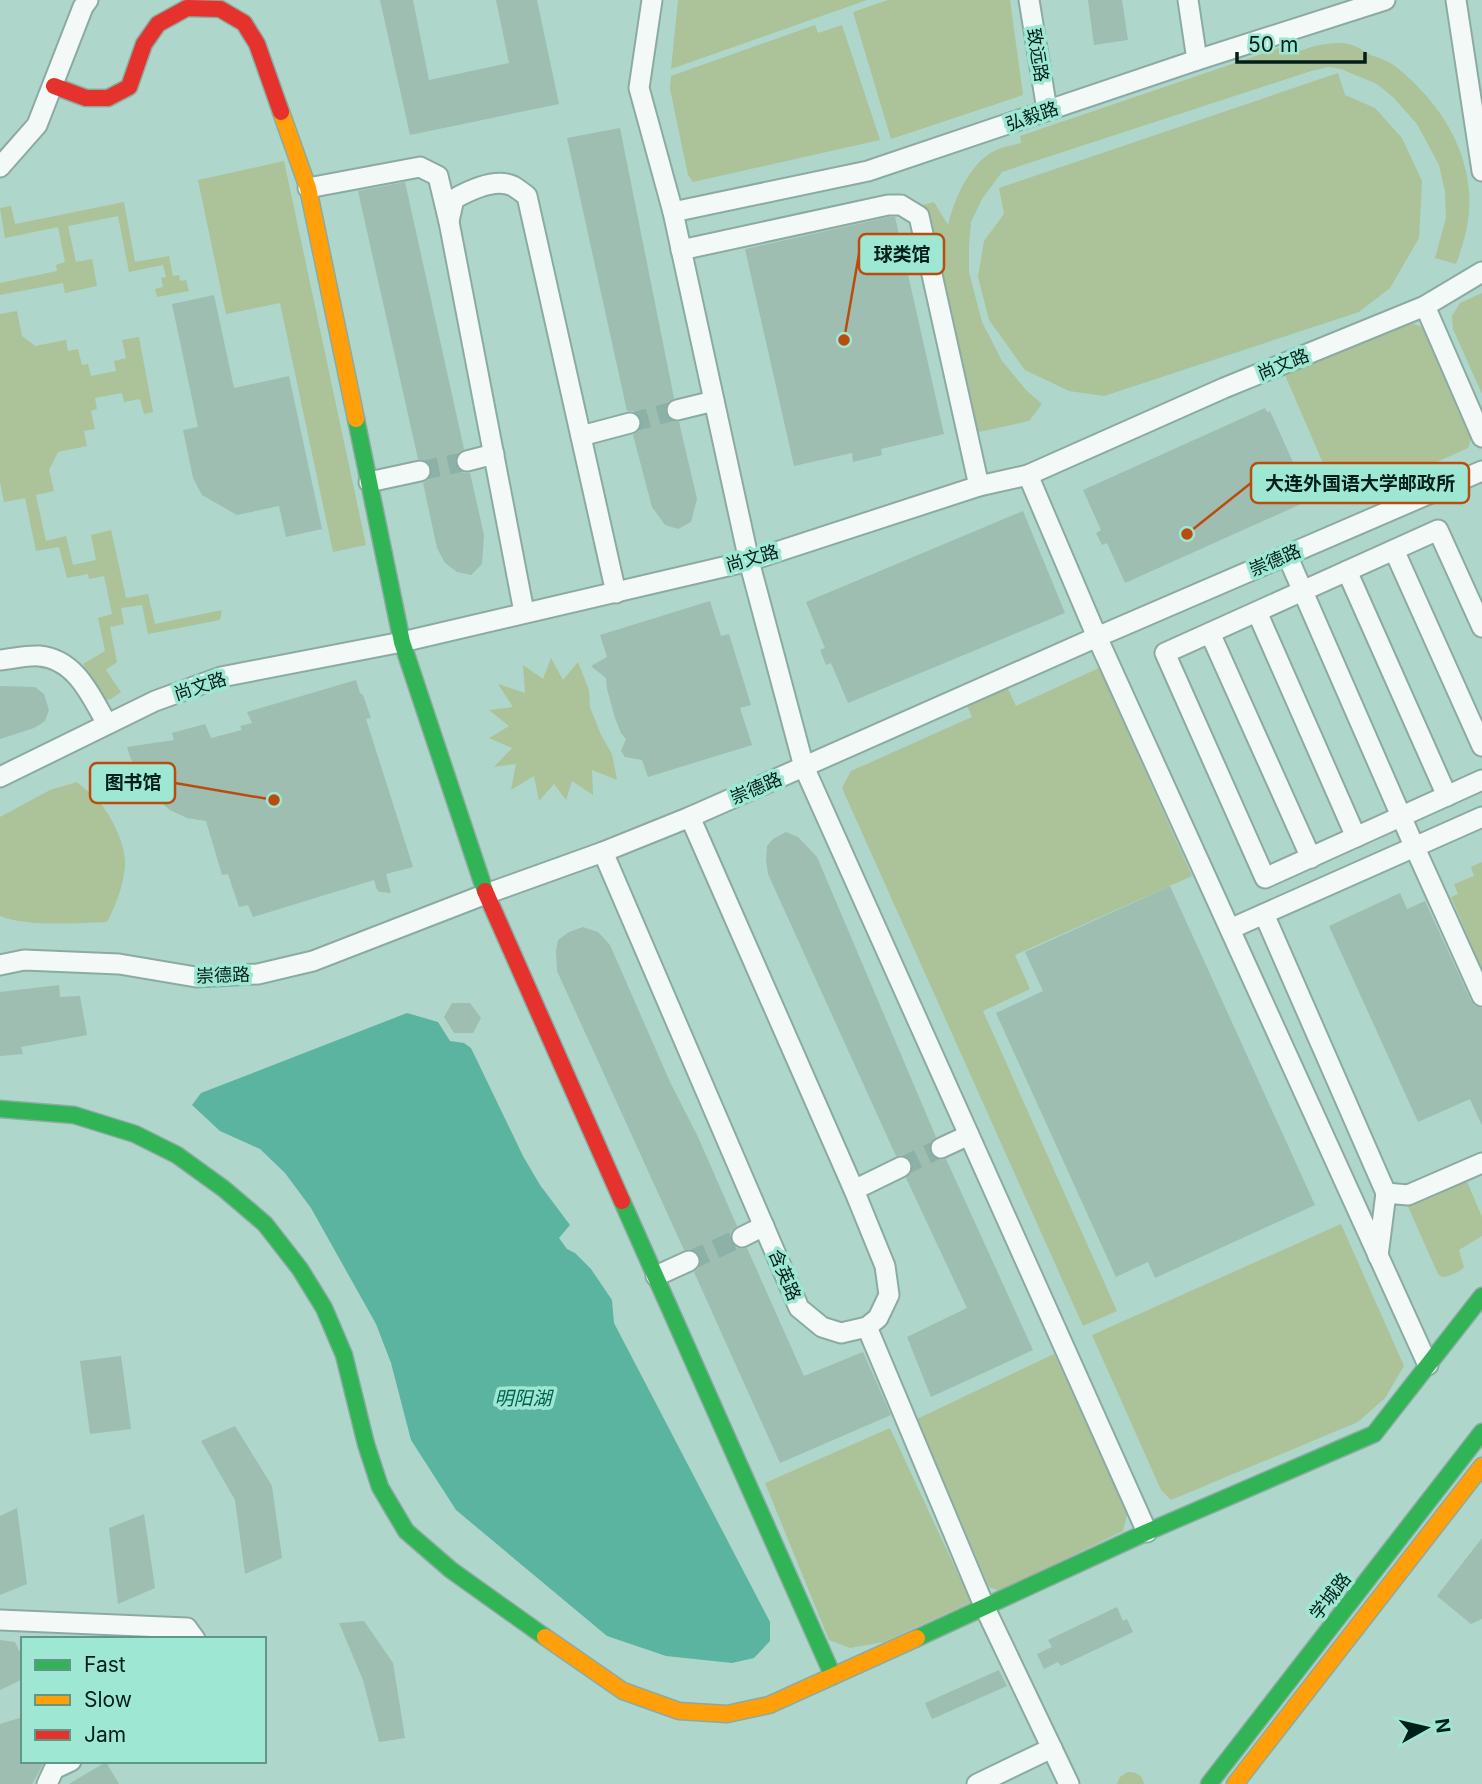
<svg xmlns="http://www.w3.org/2000/svg" width="1482" height="1784" viewBox="0 0 1482 1784" font-family="Inter,'Noto Sans SC',sans-serif">
<style>
.green{fill:#acc298}
.water{fill:#5ab4a0}
.building{fill:#9dbeb0}
.lines{fill:none;stroke-linecap:round;stroke-linejoin:round}
.street-tunnel{stroke:#8cb1a7;stroke-width:19;stroke-dasharray:19 10;stroke-linecap:butt}
.street-casing{stroke:#8baba2;stroke-width:23}
.fast-casing{stroke:#8baba2;stroke-width:19}
.slow-casing{stroke:#8baba2;stroke-width:19}
.jam-casing{stroke:#8baba2;stroke-width:19}
.street{stroke:#f3f9f7;stroke-width:19}
.fast{stroke:#30b455;stroke-width:16}
.slow{stroke:#ff9f0a;stroke-width:16}
.jam{stroke:#e5322d;stroke-width:16}
.labels{text-anchor:middle;dominant-baseline:central;stroke-width:7;stroke-linejoin:round;paint-order:stroke}
.street-label{font-size:18px;fill:#011f18;stroke:#9ee7d3}
.water-label{font-size:19px;font-style:italic;fill:#00604e;stroke:#9ee7d3}
.leader{fill:none;stroke:#ba4d0e;stroke-width:2.5}
.callout-dot{fill:#ba4d0e;stroke:#9ee7d3;stroke-width:2.5}
.callout{fill:#9ee7d3;stroke:#ba4d0e;stroke-width:2.5}
.callout-label{font-size:19px;text-anchor:middle;font-weight:bold;fill:#011f18}
</style>
<rect width="100%" height="100%" fill="#afd6cb"/>
<g class="green">
<polygon points="678,0 867,0 671,69"/>
<polygon points="888,0 1010,0 1023,95 891,139 853,12"/>
<polygon points="815,25 818,33 842,25 880,140 693,182 688,175 670,89 671,76"/>
<path d="M1297,42L1300,51C1314,45 1338,40 1352,45C1359,47 1365,52 1371,55C1379,58 1388,61 1395,66C1434,97 1465,140 1469,191C1471,217 1465,240 1456,264L1435,258L1446,218L1445,191L1439,165L1417,124L1394,98L1377,84L1341,69L1329,67L1311,71L1029,163L1002,172L982,199L971,222L969,245V272L982,322L1002,361L1026,390L1042,404L1029,421L974,433L923,205L934,202L948,225C954,200 969,164 994,151C1002,147 1012,145 1021,143L1020,136Z"/>
<polygon points="1338,73 1345,95 1375,108 1402,138 1422,181 1419,238 1390,288 1359,312 1104,396 1069,391 1025,370 989,320 978,277 984,241 1004,214 999,188"/>
<polygon points="284,161 366,545 333,552 280,303 226,314 198,180"/>
<polygon points="124,202 135,262 169,256 173,276 179,275 180,281 186,280 189,291 157,297 155,289 163,287 161,278 166,277 163,265 129,272 118,216 68,226 76,262 92,259 97,286 65,293 63,283 0,295 0,283 57,271 56,265 65,262 58,227 5,238 0,208 11,206 15,224"/>
<polygon points="1482,293 1482,394 1453,329 1452,316 1460,303"/>
<polygon points="17,311 22,336 35,346 66,340 68,351 78,349 82,365 88,364 91,376 116,371 114,361 126,358 122,340 139,337 153,412 144,414 140,399 124,402 122,393 95,398 97,409 91,411 95,429 84,431 87,446 58,452 49,470 54,491 36,495 46,541 66,536 73,565 96,560 91,535 111,530 126,598 148,594 155,624 222,610 220,620 148,634 142,605 121,608 124,624 110,627 117,662 106,670 121,692 111,699 105,700 100,696 83,664 105,651 98,618 112,614 104,576 89,579 88,574 67,578 59,547 36,551 25,498 4,502 0,482 0,314"/>
<polygon points="1409,322 1422,327 1430,337 1473,434 1468,448 1341,505 1285,375 1396,324"/>
<polygon points="551,658 563,680 578,662 589,690 590,707 601,735 612,754 617,780 592,770 593,795 572,781 566,800 554,784 539,801 534,776 511,790 516,764 494,767 512,748 489,738 509,726 489,710 513,707 498,684 525,693 523,665 543,679"/>
<polygon points="1099,668 1192,876 1015,955 1030,989 983,1011 1117,1311 1083,1326 842,788 851,771 972,717 966,703 1006,685 1016,706"/>
<path d="M77,782C85,789 95,796 101,804C113,819 126,846 125,865C124,884 116,905 107,922C78,923 26,927 0,916V817L50,790Z"/>
<polygon points="1482,862 1482,970 1451,897 1458,894 1454,884 1474,876 1471,867"/>
<path d="M1465,1177L1482,1217V1236L1459,1250L1464,1267C1459,1273 1449,1276 1442,1277L1438,1274L1406,1202Z"/>
<polygon points="1341,1224 1404,1366 1385,1398 1358,1422 1171,1500 1161,1490 1092,1335"/>
<polygon points="1054,1354 1128,1511 1123,1531 1000,1591 989,1587 917,1419"/>
<polygon points="890,1428 971,1602 884,1642 850,1648 829,1640 765,1483"/>
<path d="M1128,1772C1137,1772 1142,1775 1144,1784H1117L1120,1777Z"/>
</g>
<polygon class="water" points="407,1013 438,1022 450,1041 464,1043 471,1048 523,1156 540,1185 570,1225 559,1238 567,1249 575,1253 591,1269 612,1300 614,1323 770,1622 770,1641 754,1658 732,1663 666,1656 607,1636 456,1510 411,1440 391,1363 376,1324 311,1208 285,1173 260,1149 220,1131 192,1105 201,1093"/>
<g class="building">
<polygon points="380,0 413,0 429,80 509,63 496,0 537,0 559,104 410,135"/>
<polygon points="1088,0 1122,0 1128,40 1094,45"/>
<polygon points="620,128 674,398 668,402 665,407 665,412 669,419 673,421 679,422 697,499 691,522 678,529 665,525 652,507 633,435 639,431 642,427 642,421 638,414 633,411 627,411 567,138"/>
<polygon points="405,182 464,449 458,453 455,457 455,463 459,470 464,473 470,473 484,535 482,564 471,575 457,572 445,563 437,548 423,483 428,480 431,475 432,468 429,462 424,460 418,459 358,191"/>
<polygon points="889,217 895,217 944,434 881,449 882,455 853,462 852,453 794,466 745,249"/>
<polygon points="214,295 234,388 289,376 322,529 286,537 279,506 237,515 202,495 193,478 183,430 198,427 172,304"/>
<polygon points="1265,408 1267,412 1270,411 1310,500 1125,583 1107,543 1102,545 1096,533 1101,530 1083,490"/>
<polygon points="1023,511 1065,613 848,703 831,663 826,665 820,650 825,648 806,602"/>
<polygon points="710,601 721,636 729,634 751,705 740,708 752,745 648,777 642,760 625,757 621,751 626,739 621,733 615,718 607,689 606,678 591,666 607,657 600,635"/>
<polygon points="356,680 360,693 363,695 371,718 366,719 413,867 386,874 391,893 380,892 377,890 374,880 253,917 248,905 239,907 228,874 222,875 206,821 187,818 170,810 149,792 134,768 127,747 174,740 172,733 205,724 211,738 242,730 240,726 252,723 247,712"/>
<polygon points="0,686 35,687 44,694 49,710 45,721 34,728 0,739"/>
<polygon points="786,832 798,837 817,857 936,1137 931,1142 929,1148 930,1152 935,1158 941,1160 946,1159 1033,1350 931,1397 907,1337 967,1308 906,1178 911,1173 913,1167 912,1162 907,1157 901,1155 896,1156 768,874 766,860 767,846 773,839"/>
<polygon points="1170,886 1315,1205 1155,1278 1148,1262 1116,1277 996,1013 1043,991 1025,952"/>
<polygon points="1400,893 1407,909 1425,901 1471,1001 1475,1006 1482,1008 1482,1126 1470,1099 1418,1122 1329,926"/>
<polygon points="583,927 598,932 610,945 670,1082 698,1137 737,1226 731,1231 730,1237 731,1242 736,1248 742,1249 747,1248 804,1376 863,1352 891,1415 780,1463 694,1272 698,1269 701,1263 700,1255 697,1251 691,1249 684,1250 557,971 556,951 558,940 569,932"/>
<polygon points="59,985 60,997 80,996 87,1035 21,1047 23,1054 0,1056 0,992"/>
<polygon points="452,1003 470,1003 481,1018 473,1033 454,1033 444,1017"/>
<polygon points="121,1356 131,1429 90,1434 80,1361"/>
<polygon points="235,1426 272,1486 282,1558 245,1574 235,1500 201,1441"/>
<polygon points="17,1508 27,1584 0,1595 0,1516"/>
<polygon points="144,1514 155,1588 118,1604 109,1528"/>
<polygon points="1482,1538 1482,1619 1471,1624 1437,1596"/>
<polygon points="1117,1607 1123,1621 1127,1619 1133,1632 1061,1666 1058,1662 1044,1669 1037,1654 1052,1647 1048,1640"/>
<polygon points="364,1621 393,1663 405,1738 379,1742 363,1680 339,1623"/>
<polygon points="0,1640 15,1642 23,1659 23,1679 0,1690"/>
<polygon points="999,1670 1007,1686 932,1719 925,1703"/>
<polygon points="23,1717 23,1761 45,1761 32,1784 0,1784 0,1724"/>
<polygon points="106,1762 119,1784 69,1784"/>
</g>
<g class="lines">
<g class="street-tunnel">
<polyline points="630,423 677,410"/>
<polyline points="420,471 467,461"/>
<polyline points="901,1167 941,1148"/>
<polyline points="689,1261 742,1237"/>
</g>
<g class="street-casing">
<g id="street">
<polyline points="652,0 639,88 673,212 749,561 804,767 1147,1532"/>
<polyline points="1029,0 1047,110"/>
<polyline points="1188,0 1197,60"/>
<polyline points="1456,0 1482,171"/>
<polyline points="0,167 37,125 83,7 88,0"/>
<polyline points="308,188 420,167 438,176 449,222 524,612"/>
<polyline points="673,212 868,171 1197,60 1385,0"/>
<path d="M449,221L454,199C470,190 496,178 513,186C518,189 523,193 527,196L616,593"/>
<polyline points="681,250 888,205 901,205 919,216 979,486"/>
<polyline points="1425,306 1482,437"/>
<polyline points="677,410 714,401"/>
<polyline points="581,436 630,423"/>
<polyline points="467,461 494,454"/>
<polyline points="1028,475 1097,637 1428,1365"/>
<polyline points="369,482 420,471"/>
<polyline points="1394,550 1482,746"/>
<polyline points="1287,555 1415,848 1482,996"/>
<polyline points="1347,571 1447,796"/>
<polyline points="1257,612 1356,837"/>
<polyline points="1482,627 1438,530 1165,653 1265,878 1482,780"/>
<polyline points="1210,633 1311,858"/>
<path d="M0,660C12,659 27,655 39,656C76,659 91,696 107,724"/>
<polyline points="0,777 155,701 221,677 402,642 749,561 979,486 1028,475 1224,388 1425,306 1482,272"/>
<polyline points="603,852 799,1308 822,1327 841,1333 867,1327 878,1318 889,1295 885,1266 854,1190 690,817"/>
<polyline points="1264,914 1386,1193"/>
<polyline points="1230,929 1482,817"/>
<polyline points="0,965 24,960 119,964 196,977 258,974 313,961 486,894 603,852 690,817 1097,637 1482,471"/>
<polyline points="941,1148 969,1135"/>
<polyline points="854,1190 901,1167"/>
<polyline points="742,1237 764,1226"/>
<polyline points="1378,1256 1386,1193 1408,1195 1482,1163"/>
<polyline points="656,1276 689,1261"/>
<polyline points="867,1327 985,1608 1069,1784"/>
<polyline points="0,1620 187,1628 195,1639"/>
<polyline points="47,1784 54,1769 71,1761"/>
<polyline points="977,1784 1052,1748"/>
</g>
</g>
<g class="fast-casing">
<g id="fast">
<polyline points="356,419 402,642 485,891"/>
<polyline points="0,1109 74,1115 135,1134 177,1155 224,1189 265,1224 300,1269 324,1308 344,1355 366,1444 380,1487 406,1531 451,1570 545,1637"/>
<polyline points="622,1201 833,1676"/>
<polyline points="917,1638 1147,1532 1374,1434 1482,1296"/>
<polyline points="1209,1784 1482,1432"/>
</g>
</g>
<g class="slow-casing">
<g id="slow">
<polyline points="281,112 308,188 356,419"/>
<polyline points="545,1637 623,1691 679,1711 727,1714 769,1705 917,1638"/>
<polyline points="1235,1784 1482,1466"/>
</g>
</g>
<g class="jam-casing">
<g id="jam">
<polyline points="54,86 86,98 108,98 129,87 144,44 158,24 187,8 220,9 244,23 257,44 281,112"/>
<polyline points="485,891 622,1201"/>
</g>
</g>
<use href="#street" class="street"/>
<use href="#fast" class="fast"/>
<use href="#slow" class="slow"/>
<use href="#jam" class="jam"/>
</g>
<g class="labels">
<g class="street-label">
<text transform="translate(1038 55) rotate(81)">致远路</text>
<text transform="translate(1032 116) rotate(-19)">弘毅路</text>
<text transform="translate(1283 364) rotate(-22)">尚文路</text>
<text transform="translate(752 558) rotate(-16)">尚文路</text>
<text transform="translate(1275 560) rotate(-23)">崇德路</text>
<text transform="translate(200 686) rotate(-18)">尚文路</text>
<text transform="translate(756 788) rotate(-23)">崇德路</text>
<text transform="translate(223 975) rotate(-2)">崇德路</text>
<text transform="translate(785 1275) rotate(67)">含英路</text>
<text transform="translate(1330 1596) rotate(-52)">学城路</text>
</g>
<g class="water-label">
<text x="523" y="1398">明阳湖</text>
</g>
</g>
<path class="leader" d="M844 340L859 254M1187 534L1251 483M274 800L175 783"/>
<g class="callout-dot">
<circle cx="844" cy="340" r="7"/>
<circle cx="1187" cy="534" r="7"/>
<circle cx="274" cy="800" r="7"/>
</g>
<g class="callout">
<rect x="859" y="234" width="85" height="40" rx="7"/>
<rect x="1251" y="463" width="218" height="40" rx="7"/>
<rect x="90" y="763" width="85" height="40" rx="7"/>
</g>
<g class="callout-label">
<text x="902" y="261">球类馆</text>
<text x="1360" y="490">大连外国语大学邮政所</text>
<text x="133" y="789">图书馆</text>
</g>
<rect x="21" y="1637" width="245" height="126" fill="#9ee7d3" stroke="#5f9788" stroke-width="2"/>
<rect x="35" y="1660" width="35" height="10" fill="#30b455" stroke="#5f9788" stroke-width="2"/>
<text x="84" y="1672" font-size="21" fill="#011f18">Fast</text>
<rect x="35" y="1695" width="35" height="10" fill="#ff9f0a" stroke="#5f9788" stroke-width="2"/>
<text x="84" y="1707" font-size="21" fill="#011f18">Slow</text>
<rect x="35" y="1730" width="35" height="10" fill="#e5322d" stroke="#5f9788" stroke-width="2"/>
<text x="84" y="1742" font-size="21" fill="#011f18">Jam</text>
<g transform="translate(1426 1728) rotate(82)" stroke="#9ee7d3" stroke-width="5" paint-order="stroke">
<path d="M0-5L12 26L0 18L-12 26Z" fill="#011f18"/>
<text y="-10" font-size="19" font-weight="bold" text-anchor="middle" fill="#011f18">N</text>
</g>
<path d="M1237 52v10h128v-10" fill="none" stroke="#011f18" stroke-width="3.5"/>
<text x="1248" y="52" font-size="21" fill="#011f18" stroke="#9ee7d3" stroke-width="5" paint-order="stroke">50 m</text>
</svg>
